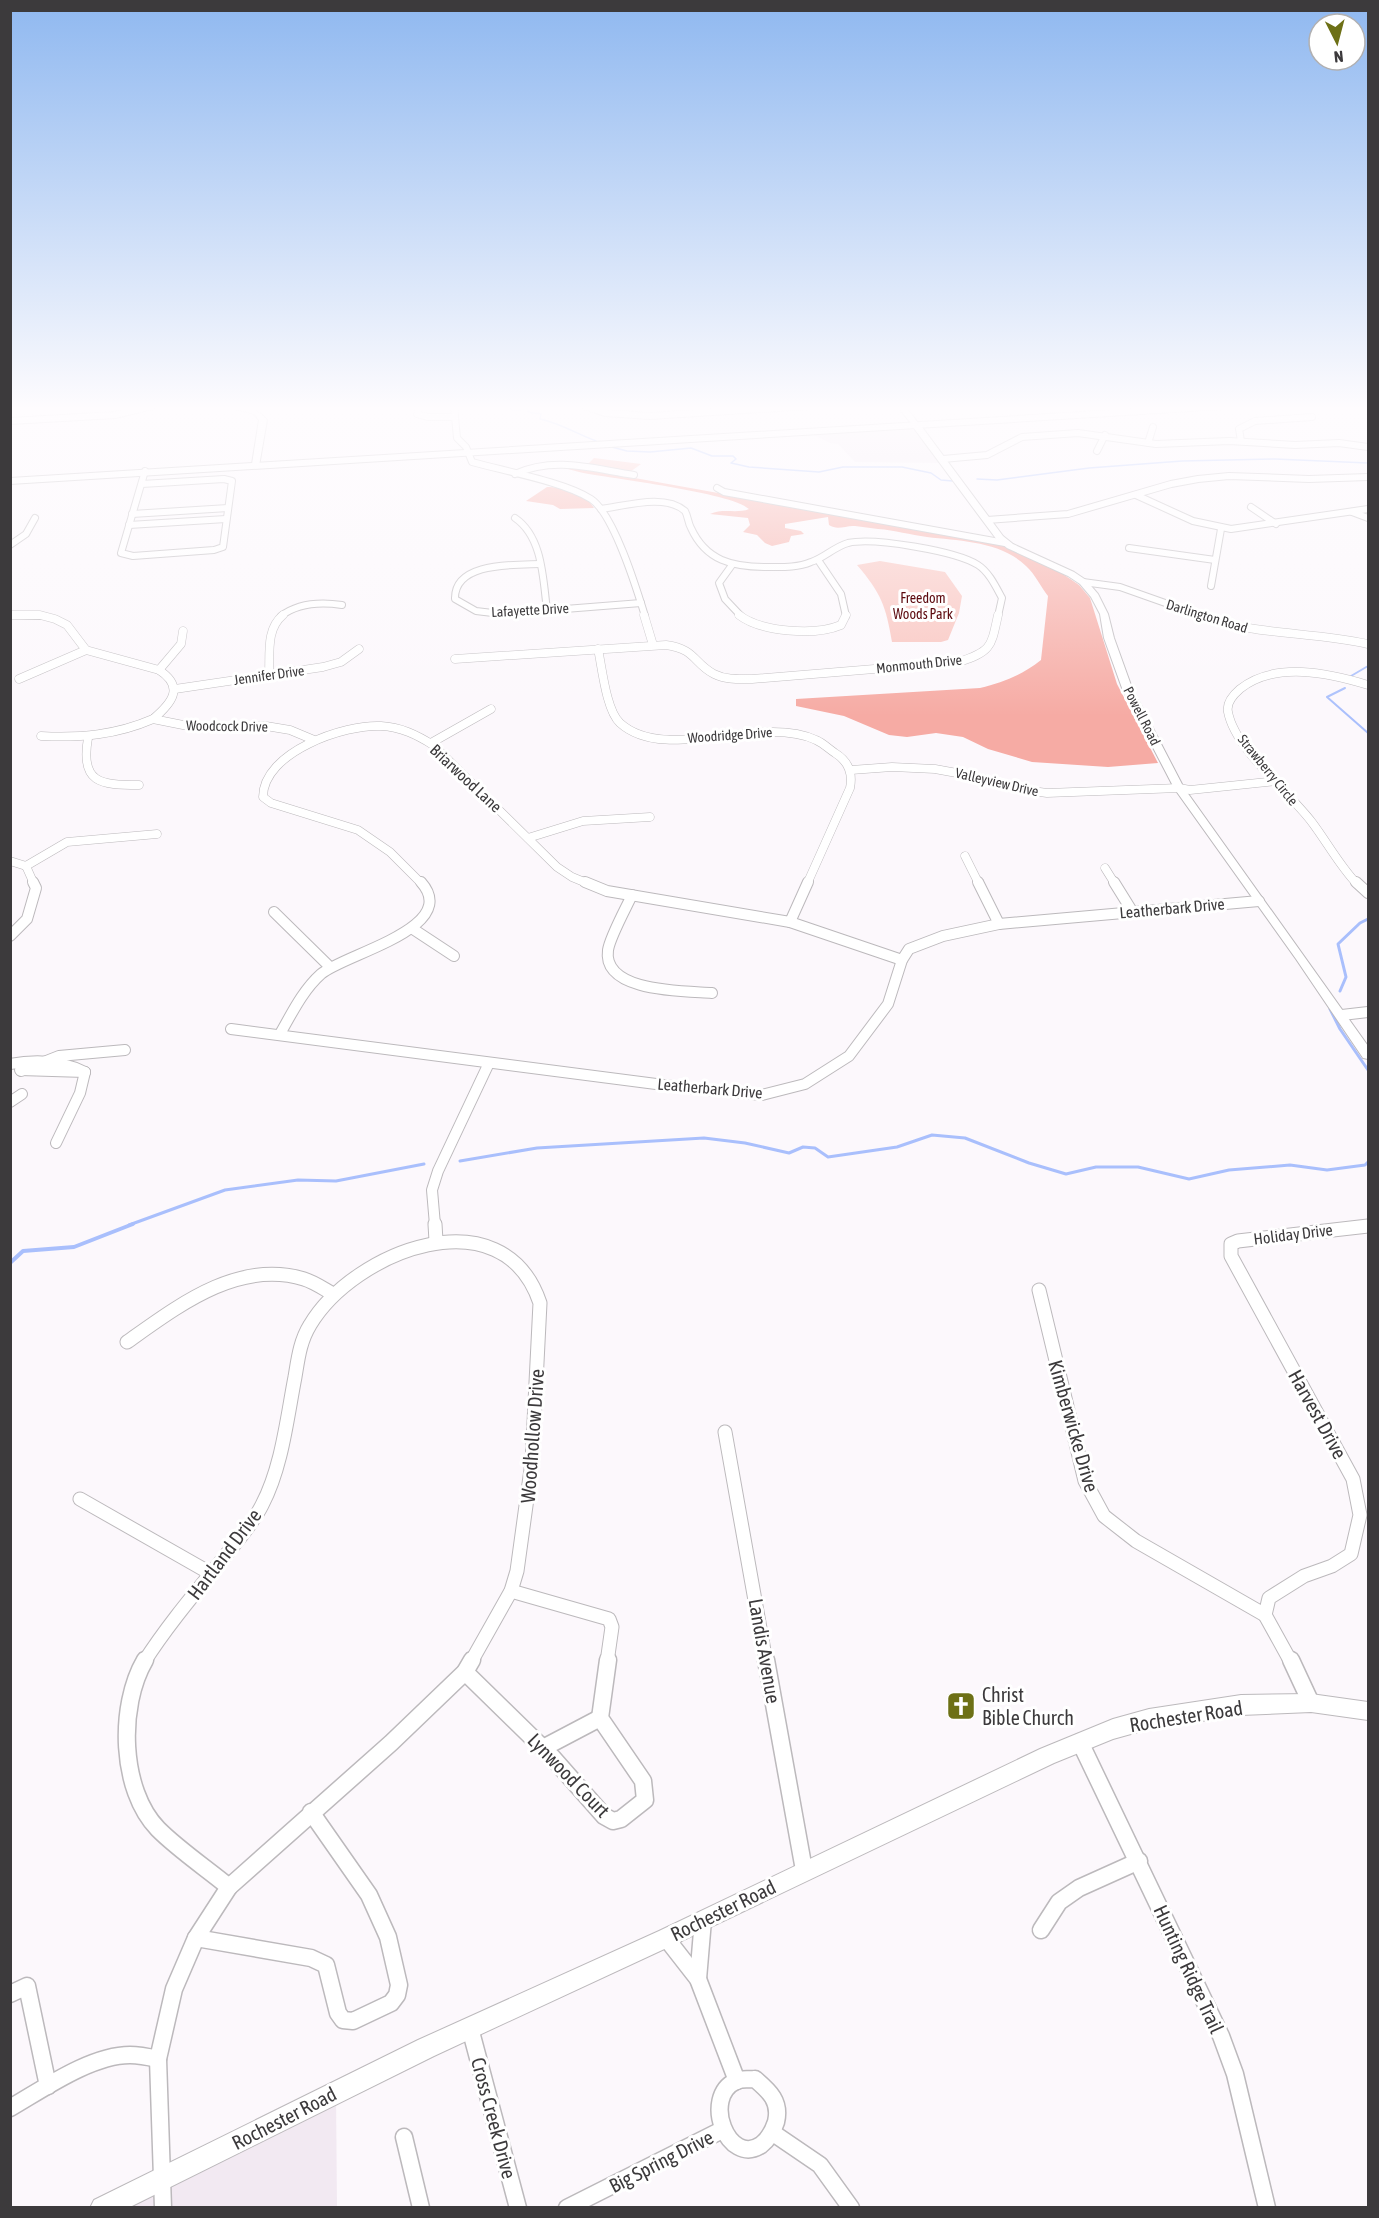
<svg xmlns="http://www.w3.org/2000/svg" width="1379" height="2218" viewBox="0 0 1379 2218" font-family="'Asap Condensed',sans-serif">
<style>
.built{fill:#f2e9f2}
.green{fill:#f9c3bd}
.forest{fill:#f6aba4}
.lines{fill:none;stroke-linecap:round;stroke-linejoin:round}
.stream-far3{stroke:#a9bffc;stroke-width:1.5}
.stream-far2{stroke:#a9bffc;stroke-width:2}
.stream-far1{stroke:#a9bffc;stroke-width:3}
.stream{stroke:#a9bffc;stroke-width:4}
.minor-far4-casing{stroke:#bcb9bc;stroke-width:8}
.minor-far3-casing{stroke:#bcb9bc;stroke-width:9}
.minor-far2-casing{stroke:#bcb9bc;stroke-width:12}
.minor-far1-casing{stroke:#bcb9bc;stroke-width:15}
.minor-casing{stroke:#bcb9bc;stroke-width:19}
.tertiary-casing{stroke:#bcb9bc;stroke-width:2}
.primary-casing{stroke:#bcb9bc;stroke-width:2}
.minor-far4{stroke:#fff;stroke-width:6}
.minor-far3{stroke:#fff;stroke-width:8}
.minor-far2{stroke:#fff;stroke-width:10}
.minor-far1{stroke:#fff;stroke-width:13}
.minor{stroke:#fff;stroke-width:16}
.tertiary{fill:#fff;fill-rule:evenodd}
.primary{fill:#fff;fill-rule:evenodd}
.labels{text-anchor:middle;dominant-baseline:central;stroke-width:6;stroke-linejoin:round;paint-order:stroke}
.far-park-label{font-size:14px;fill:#5d0a0f;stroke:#fff}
.far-street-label{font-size:14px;fill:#3c3a3c;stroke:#fff}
.street-label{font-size:16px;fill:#3c3a3c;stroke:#fff}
.near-street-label{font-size:20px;fill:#3c3a3c;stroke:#fff}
.near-poi-label{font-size:20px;fill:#3c3a3c;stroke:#fff;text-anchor:start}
</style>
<rect width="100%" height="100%" fill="#fcf8fc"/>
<g class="built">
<polygon points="908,428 916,431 941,463 855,462 838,444 830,443 810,433"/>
<polygon points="336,2092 337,2207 94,2207"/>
</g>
<g class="green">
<polygon points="594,458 641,464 630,472 587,465"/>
<path d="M880,561L945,572L962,596L959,613L948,640L941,642H892C886,606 881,593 857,565Z"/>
</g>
<g class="forest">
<path d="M568,466L1001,544L1057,570L1079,585L1090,598L1117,684L1158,763L1108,767L1032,762L988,749L963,737L936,733L907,737L889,735L844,716L796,706V699L980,688C1004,682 1022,675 1041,660L1048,596C1041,587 1035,574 1026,566C1000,541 960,541 927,537C910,535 895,530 878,529C870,528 863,527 855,526C846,525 838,531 829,525L828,517L785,524V528L801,531L804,534L791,536L789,542L772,546L765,543L757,535L743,532L750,525L748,518L710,514C723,508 737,514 749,509C730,492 612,479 579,472L568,469Z"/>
<path d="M547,487C562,487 587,495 594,508L560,509L553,505L526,501Z"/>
</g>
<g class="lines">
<g class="stream-far3">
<path d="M500,406L515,410L527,409L528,412L541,414L540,419C560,423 577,434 596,441"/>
<polyline points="608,446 627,451 650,452 691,448 712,456 733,456 736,459 731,463 749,467 819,472 843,467 902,467 931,473 941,480 953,481"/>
<polyline points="977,479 997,480 1089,468 1182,461 1275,459 1368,463"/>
</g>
<g class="stream-far2">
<polyline points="1351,676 1368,666 1368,655"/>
<polyline points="1345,688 1327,697 1368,733"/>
</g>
<g class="stream-far1">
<polyline points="1340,991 1346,977 1338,944 1360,923 1368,919"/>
<polyline points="1330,1009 1340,1029 1368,1070"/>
<polyline points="460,1161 537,1148 704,1138 745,1143 789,1153 803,1147 815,1148 828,1157 897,1147 932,1135 965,1138 1029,1163 1066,1174 1096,1167 1138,1167 1189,1179 1229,1170 1290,1165 1327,1170 1365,1165 1368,1162"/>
<polyline points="129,1225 225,1190 298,1180 336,1181 424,1164"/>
</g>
<polyline class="stream" points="10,1263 23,1251 74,1247 133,1224"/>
<g class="minor-far4-casing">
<g id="minor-far4">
<polyline points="419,406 417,414 428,417 455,417"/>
<path d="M454,406L457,438L466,447L472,462C504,471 565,482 591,499C614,514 637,590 645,616"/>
<polyline points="585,406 605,413 650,416 809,406"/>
<polyline points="901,406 916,425"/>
<polyline points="10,421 115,415 152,406"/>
<polyline points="1241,441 1239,429 1255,421 1312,417"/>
<polyline points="1148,443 1153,427"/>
<polyline points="1097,451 1105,435"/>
<polyline points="943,459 987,455 1022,437 1078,433 1156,444 1229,441 1295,445 1339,443 1368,447"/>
<path d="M515,474C555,456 593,469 634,475"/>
<polyline points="142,484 224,479 232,481 223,547 214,550 133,556 121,553 145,471"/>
<polyline points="717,488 724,492 1005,543"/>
<polyline points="1136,495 1193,521 1231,529 1368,509"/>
<polyline points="1251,507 1276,524"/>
<path d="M601,509C625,506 665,493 685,511C688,516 688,523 691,528C706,561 733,567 766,567C781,567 797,568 811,562C824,558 834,547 848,543C873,537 956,551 978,565C989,572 996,587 1002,598L998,616"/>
<polyline points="1352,512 1368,518"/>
<polyline points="132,514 228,508"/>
<path d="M515,518C543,537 543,580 547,610"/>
<polyline points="987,520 1068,514 1171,484 1198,479 1229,476 1309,479 1368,477"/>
<polyline points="129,525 226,519"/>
<polyline points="10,545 26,534 35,518"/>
<polyline points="1129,548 1215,560"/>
<polyline points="818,560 841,594 846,616"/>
<path d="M540,564C513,565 454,562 455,599L476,611L501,614L641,603"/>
<polyline points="732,565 719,583 725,599 741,616"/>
<polyline points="1083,582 1120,587 1202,616"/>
<polyline points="1211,586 1221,529"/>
<polyline points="10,615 44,616"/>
<path d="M281,616C298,603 322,602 342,605"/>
</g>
</g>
<g class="minor-far3-casing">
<g id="minor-far3">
<path d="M10,615H40L55,619L67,625L86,650L159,670C185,687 172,703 153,719L198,728L266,726L290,730L314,740"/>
<polyline points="644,615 653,645"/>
<path d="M739,615C761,632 815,636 841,625L846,615"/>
<path d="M1197,615C1257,636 1308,631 1368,644"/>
<path d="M598,649C602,667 606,710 620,723C665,764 760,714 816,740C823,743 829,749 835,753C848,761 853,773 850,788L807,884"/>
<path d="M455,659L666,645C696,649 693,663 714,674C726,680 739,679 752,679L959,662C992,651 991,647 998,615"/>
<polyline points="159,670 181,644 183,631"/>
<path d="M269,674C270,653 266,629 283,615"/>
<polyline points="19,679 86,650"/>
<polyline points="175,689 323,667 341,662 359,649"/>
<path d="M41,736C81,738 116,735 153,719"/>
<path d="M88,738C80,783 100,785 139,785"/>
<polyline points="431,743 491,709"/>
<polyline points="851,770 892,767 935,769 973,776 1025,790 1047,793 1179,788 1190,790 1276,781"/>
<polyline points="528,838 583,821 650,817"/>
<polyline points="965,856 979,884"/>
<polyline points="10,861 26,866"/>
<polyline points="26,866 67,842 157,834"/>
<polyline points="26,866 34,884"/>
<polyline points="1105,868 1115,884"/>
<path d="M422,884L390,852L358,830L271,803L263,797C263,752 345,724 381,726C401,727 417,735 433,745L557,867L572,877L589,884"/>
<path d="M1357,884C1339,865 1327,842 1311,821C1288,791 1235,749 1228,712C1226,703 1233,695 1240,689C1275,661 1329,673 1368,685"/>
</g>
</g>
<g class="minor-far2-casing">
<g id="minor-far2">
<polyline points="585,882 607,891 790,922 902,960"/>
<polyline points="978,882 999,924"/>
<polyline points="1114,882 1132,911"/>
<polyline points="1356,882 1368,893"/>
<path d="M632,895C626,908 610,937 608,950C602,993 686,991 712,993"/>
<polyline points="274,912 330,967"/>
<polyline points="790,922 808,882"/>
<polyline points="413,929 454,956"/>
<polyline points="10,936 27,919 36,888 33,882"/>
<polyline points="1342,1015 1368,1012"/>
<polyline points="231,1029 687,1088 762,1095 805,1084 849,1056 888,1004 902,960 909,949 943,936 999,924 1259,901"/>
<path d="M280,1034C292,1013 303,990 321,974C344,954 462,928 421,882"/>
<path d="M10,1064C36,1059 61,1060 85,1072"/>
<polyline points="20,1070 85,1072"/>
<polyline points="21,1071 59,1056 125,1050"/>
<polyline points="10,1102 22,1094"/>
<polyline points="56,1143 80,1093 85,1072"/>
<polyline points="435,1225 432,1190 438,1171 489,1063"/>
</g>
</g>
<g class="minor-far1-casing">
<g id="minor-far1">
<polyline points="435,1224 436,1241"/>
<polyline points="1039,1290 1085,1481 1104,1516 1136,1541 1265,1615"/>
<path d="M127,1342C178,1306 238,1259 304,1279C314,1282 324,1289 333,1294"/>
<polyline points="725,1432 766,1662"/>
<polyline points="80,1499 210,1573"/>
<polyline points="511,1591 609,1619 612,1627 607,1662"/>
<path d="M144,1662C167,1626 195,1593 222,1560C235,1543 252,1525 262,1505C282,1467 287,1418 295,1377C298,1359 300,1341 310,1325C354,1251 503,1193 540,1303L532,1462L517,1571L511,1591L471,1662"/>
<polyline points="1291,1662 1265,1615 1269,1598 1304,1576 1332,1566 1351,1554 1360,1515 1353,1479 1231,1256 1231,1244 1238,1241 1368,1226"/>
</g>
</g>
<g class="minor-casing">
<g id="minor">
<path d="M145,1660C118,1706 120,1790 158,1829C179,1850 206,1868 229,1887"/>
<polyline points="766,1660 804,1870"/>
<polyline points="1291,1660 1311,1703"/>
<polyline points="465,1672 553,1758 604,1816 613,1821 621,1819 645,1800 643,1781 600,1718 608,1660"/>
<polyline points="1080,1742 1221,2036 1235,2074 1267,2208"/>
<polyline points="543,1748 600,1718"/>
<polyline points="229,1887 391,1743 465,1672 472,1660"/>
<polyline points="1041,1930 1059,1902 1079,1888 1139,1861"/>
<polyline points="196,1938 311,1958 326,1965 338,2013 343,2020 353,2021 391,2003 397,1995 399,1985 388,1937 369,1895 311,1812"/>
<polyline points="666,1938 698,1979 737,2081"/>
<polyline points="698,1979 703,1920"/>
<polyline points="10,1994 27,1986 48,2086"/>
<polyline points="470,2028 518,2208"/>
<path d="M755,2079C769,2091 781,2101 776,2122C773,2131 769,2139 761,2145C728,2167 701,2097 736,2081C742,2078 749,2080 755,2079Z"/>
<path d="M10,2108C43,2089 91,2055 130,2055C139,2055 149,2057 158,2059"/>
<polyline points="773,2133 820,2165 851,2208"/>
<polyline points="404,2137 421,2208"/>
<polyline points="163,2208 158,2059 174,1989 196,1938 229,1887"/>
<polyline points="567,2208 722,2130"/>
</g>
</g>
<g class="tertiary-casing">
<g id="tertiary">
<path d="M226,406C242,406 256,407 267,420L259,466L252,464L259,420L254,414Z"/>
<polygon points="913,423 919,423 1003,536 1013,544 1074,572 1086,580 1098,594 1108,614 1114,638 1132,688 1184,788 1368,1046 1368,1059 1363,1058 1296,959 1174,788 1122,688 1104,638 1100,614 1091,597 1080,584 1068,576 1007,548 997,540 913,427"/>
<polygon points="1311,1694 1368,1702 1368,1720 1311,1712 1241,1715 1149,1729 1113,1739 1054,1763 673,1945 434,2056 128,2208 90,2208 94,2200 418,2040 659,1931 1040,1749 1113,1719 1149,1709 1241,1695"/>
</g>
</g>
<g class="primary-casing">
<polygon id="primary" points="1179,406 1228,406 1223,409 10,484 10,478"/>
</g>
<use href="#minor-far4" class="minor-far4"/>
<use href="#minor-far3" class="minor-far3"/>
<use href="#minor-far2" class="minor-far2"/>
<use href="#minor-far1" class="minor-far1"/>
<use href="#minor" class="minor"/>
<use href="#tertiary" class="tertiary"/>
<use href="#primary" class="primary"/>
</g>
<linearGradient id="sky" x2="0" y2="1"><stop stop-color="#8fb8f0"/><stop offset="0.57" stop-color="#fefcfe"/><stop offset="1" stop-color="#fefcfe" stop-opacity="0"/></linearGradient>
<rect width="1379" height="716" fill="url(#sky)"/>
<defs>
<g id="church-square" transform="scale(1.5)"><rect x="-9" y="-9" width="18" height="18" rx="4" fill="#6d7016" stroke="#fff"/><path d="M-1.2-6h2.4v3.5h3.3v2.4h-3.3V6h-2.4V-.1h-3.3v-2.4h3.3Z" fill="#fff"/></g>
</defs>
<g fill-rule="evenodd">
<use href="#church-square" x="961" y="1706"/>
</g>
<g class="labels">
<g class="far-park-label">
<text x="923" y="598">Freedom<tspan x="923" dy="16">Woods Park</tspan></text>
</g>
<g class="far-street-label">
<text transform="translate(530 610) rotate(-3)">Lafayette Drive</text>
<text transform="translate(1207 616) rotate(17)">Darlington Road</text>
<text transform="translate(919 664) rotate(-6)">Monmouth Drive</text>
<text transform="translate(269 675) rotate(-8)">Jennifer Drive</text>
<text transform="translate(1142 716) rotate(63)">Powell Road</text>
<text transform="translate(227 726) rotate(1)">Woodcock Drive</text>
<text transform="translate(730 735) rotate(-4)">Woodridge Drive</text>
<text transform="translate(1268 770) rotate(51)">Strawberry Circle</text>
<text transform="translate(997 782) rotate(13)">Valleyview Drive</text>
</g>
<g class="street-label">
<text transform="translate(466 778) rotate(43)">Briarwood Lane</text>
<text transform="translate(1172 908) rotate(-5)">Leatherbark Drive</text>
<text transform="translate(710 1088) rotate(5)">Leatherbark Drive</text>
<text transform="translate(1293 1234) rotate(-7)">Holiday Drive</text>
</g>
<g class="near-street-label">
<text transform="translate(1318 1414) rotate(61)">Harvest Drive</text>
<text transform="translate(1074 1426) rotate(74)">Kimberwicke Drive</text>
<text transform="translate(532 1436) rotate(-86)">Woodhollow Drive</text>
<text transform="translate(224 1554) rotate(-53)">Hartland Drive</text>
<text transform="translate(765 1651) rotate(80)">Landis Avenue</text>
<text transform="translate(1186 1716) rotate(-9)">Rochester Road</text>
<text transform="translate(569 1775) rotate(46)">Lynwood Court</text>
<text transform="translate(723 1910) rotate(-26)">Rochester Road</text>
<text transform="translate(1189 1969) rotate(65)">Hunting Ridge Trail</text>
<text transform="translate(284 2118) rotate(-27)">Rochester Road</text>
<text transform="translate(494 2118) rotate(75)">Cross Creek Drive</text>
<text transform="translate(661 2161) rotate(-27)">Big Spring Drive</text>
</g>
<g class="near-poi-label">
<text x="982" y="1694">Christ<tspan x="982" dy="23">Bible Church</tspan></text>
</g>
</g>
<rect width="1379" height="2218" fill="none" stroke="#3c3a3c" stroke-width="24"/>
<g transform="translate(1337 42) rotate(174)"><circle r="28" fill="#ffffff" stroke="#b1b0b1" stroke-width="1.5"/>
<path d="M0-4.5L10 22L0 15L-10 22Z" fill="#6d7016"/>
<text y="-9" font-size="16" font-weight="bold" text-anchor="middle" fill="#3c3a3c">N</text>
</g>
</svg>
